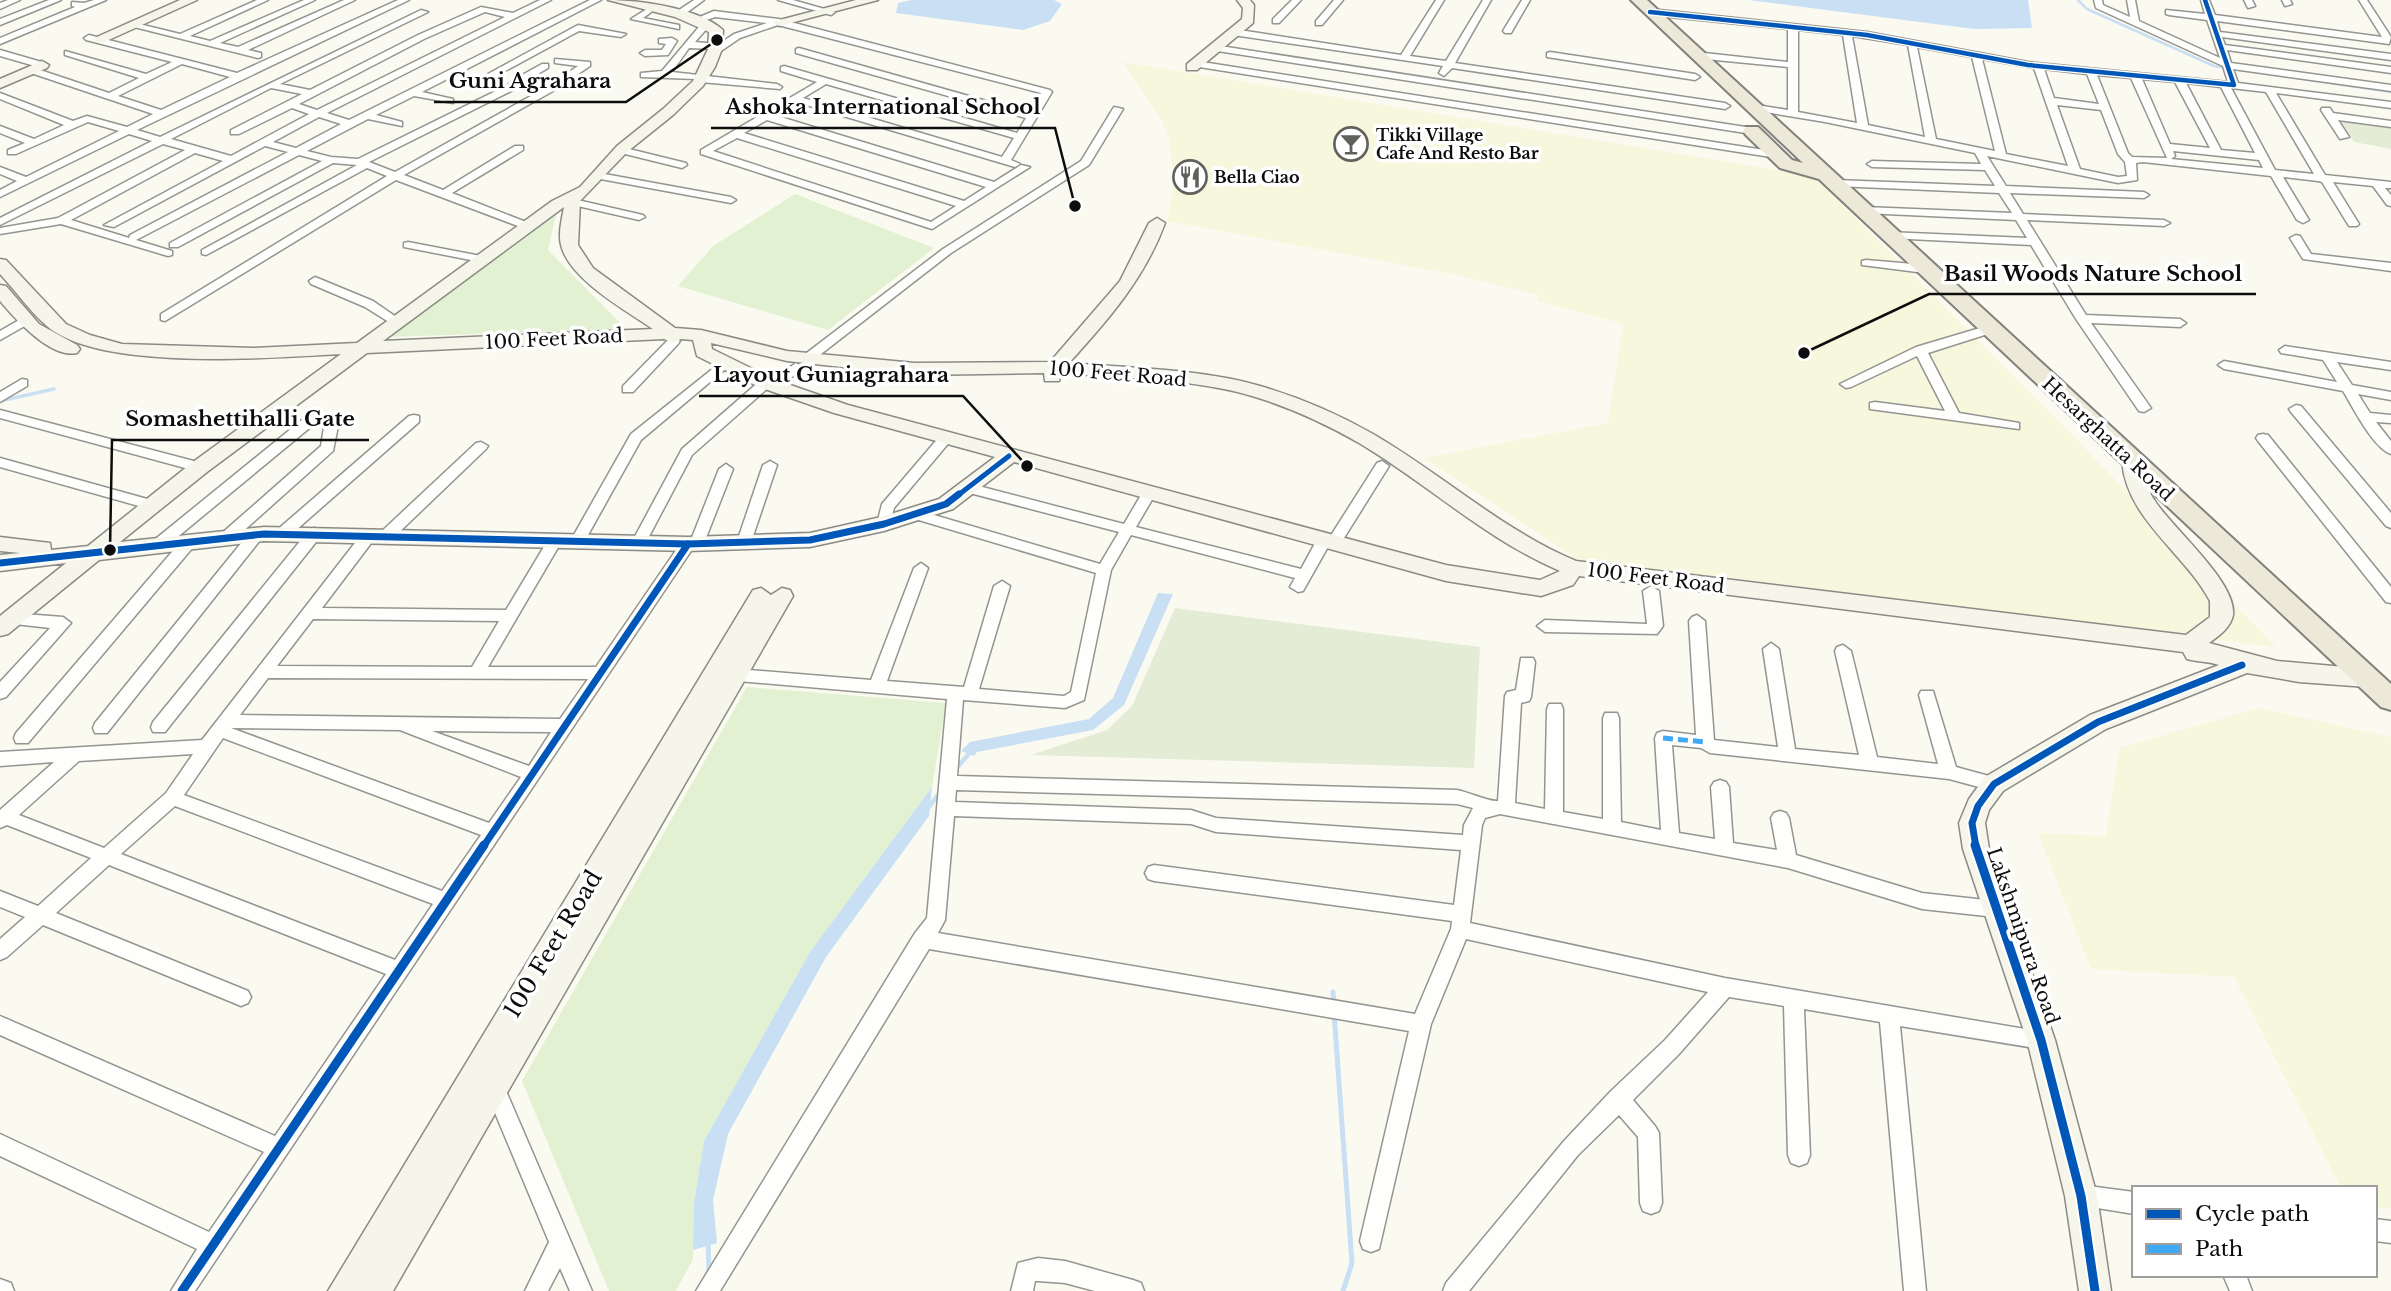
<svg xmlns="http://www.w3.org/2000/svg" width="2391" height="1291" viewBox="0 0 2391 1291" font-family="'Libre Baskerville',serif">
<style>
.farmland{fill:#f7f7de}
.green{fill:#e1f1d1}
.cemetery{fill:#e4ecd6}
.water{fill:#c8dff4}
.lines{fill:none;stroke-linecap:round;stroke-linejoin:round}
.stream-far3{stroke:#c8dff4;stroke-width:2.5}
.stream-far2{stroke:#c8dff4;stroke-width:3.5}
.stream-far1{stroke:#c8dff4;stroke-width:4.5}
.stream{stroke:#c8dff4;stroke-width:5}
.street-casing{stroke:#949490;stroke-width:3}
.secondary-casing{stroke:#8b8a86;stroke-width:3}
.primary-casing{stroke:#81817d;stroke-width:4}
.street{fill:#fefefd;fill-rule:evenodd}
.secondary{fill:#f5f5e9;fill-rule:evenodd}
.primary{fill:#ece9d8;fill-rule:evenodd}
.quiet{stroke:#3fa9f5;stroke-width:5;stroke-dasharray:10 5;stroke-linecap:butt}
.cycleway-far3-casing{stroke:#fff;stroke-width:7}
.cycleway-far2-casing{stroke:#fff;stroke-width:9}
.cycleway-far1-casing{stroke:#fff;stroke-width:11}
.cycleway-casing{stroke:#fff;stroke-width:13}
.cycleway-far3{stroke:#0057b8;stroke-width:4.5}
.cycleway-far2{stroke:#0057b8;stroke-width:5}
.cycleway-far1{stroke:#0057b8;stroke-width:7}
.cycleway{stroke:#0057b8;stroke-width:9}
.labels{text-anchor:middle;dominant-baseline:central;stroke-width:7;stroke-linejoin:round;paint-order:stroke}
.far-poi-label{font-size:16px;font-weight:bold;fill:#0d0d0d;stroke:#fff;text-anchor:start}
.street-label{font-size:19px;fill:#0d0d0d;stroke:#fff}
.near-street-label{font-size:23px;fill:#0d0d0d;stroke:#fff}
.leader{fill:none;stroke:#0d0d0d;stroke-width:2.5}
.callout-dot{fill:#0d0d0d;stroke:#fff;stroke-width:2.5}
.callout-label{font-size:21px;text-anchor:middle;font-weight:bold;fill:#0d0d0d;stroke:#fff;stroke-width:7;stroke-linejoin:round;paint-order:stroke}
</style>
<rect width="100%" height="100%" fill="#fbfaf1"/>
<g class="farmland">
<polygon points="1123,62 1814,176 2076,439 2276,647 1582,562 1424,458 1608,423 1623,324 1537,301 1540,295 1457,275 1167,221 1174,184 1169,139 1161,119"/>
<polygon points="2259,708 2391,737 2391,1208 2375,1207 2375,1188 2341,1188 2234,977 2091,969 2038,833 2106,836 2119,748"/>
</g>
<g class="green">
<polygon points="795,194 934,248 828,330 678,286 713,246"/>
<polygon points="557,210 548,250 626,329 387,337"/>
<polygon points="747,687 946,703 932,787 810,952 704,1141 694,1203 693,1259 676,1291 609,1291 522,1081"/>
</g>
<g class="cemetery">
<polygon points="2338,120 2391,126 2391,149 2354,142"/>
<polygon points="1175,608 1480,647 1474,768 1031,755 1107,730 1132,706"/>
</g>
<g class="water">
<polygon points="912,0 1054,0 1062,4 1050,21 1023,30 896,13 898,3"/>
<polygon points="1749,0 2028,0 2032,28 1974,29"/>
<polygon points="1158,593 1173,594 1124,705 1093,730 977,752 974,756 961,751 970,742 1089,719 1113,698"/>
<polygon points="932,787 929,816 826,957 728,1134 713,1200 717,1243 693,1250 694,1203 704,1141 810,952"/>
</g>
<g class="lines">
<polyline class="stream-far3" points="2078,0 2087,9 2214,66 2391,92"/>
<polyline class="stream-far2" points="0,401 54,389"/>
<g class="stream-far1">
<polyline points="955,770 972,750"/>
<polyline points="927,810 940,792"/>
</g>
<g class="stream">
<polyline points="1333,992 1334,1005"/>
<polyline points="1334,1013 1352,1263 1343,1291"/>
<polyline points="708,1239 709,1273"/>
</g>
<g class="street-casing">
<g id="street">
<polygon points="8,0 20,0 0,9 0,3"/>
<polygon points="49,0 61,0 0,25 0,19"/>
<polygon points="94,0 106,0 0,44 0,38 75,7 72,6 72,2 84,3"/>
<polygon points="257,0 268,0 190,36 210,41 304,0 315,0 220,43 238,47 344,0 355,0 248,50 261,53 261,57 258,58 126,25 131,22 180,34"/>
<path d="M398,0H409L137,130L160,137L421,10L428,12L280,84L310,90L418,35L481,7L513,13L540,0H551L327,113L349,120L590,0H601L422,92L453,99V103L414,96L376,115L402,122V126L368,119L307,151L331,157L358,159L514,82L515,79L542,64H548V68L526,81L525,84L369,162L395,172L547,87L578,66L555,63V59L590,62V66L553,91L404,175L443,190L515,146H523V150L452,193L531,224V228H523L396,180L165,321L161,320V314L387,176L367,168L206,255L202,254V250L357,165L333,163L178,247H170V243L322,161L299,155L136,240L172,251V255L168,256L61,224L0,234V228L58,218L185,150L163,144L0,225V218L152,141L129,134L0,197V190L17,181L0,174V167L26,177L119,131L88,122L16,154H8V150L25,143L0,133V126L34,139L64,125L0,99V93L73,121L87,116L127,127L153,114L28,72V68H34L109,93L139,78L65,55V51L146,74L172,62L86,40L84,38L89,35L237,73ZM485,12L505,17L317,110L299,104L424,39ZM182,64L230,77L161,110L118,96ZM271,88L302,94L231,130V134H239L292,108L309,114L231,156L171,139ZM319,117L341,124L296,148L273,142ZM265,146L288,152L130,235L129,238L71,220L195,153L223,161L104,225L114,227Z"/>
<polygon points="694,0 704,0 682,16 676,16 676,12"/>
<polygon points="778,0 793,0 835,12 831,15"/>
<polygon points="1292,0 1301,0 1279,23 1273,23 1273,19"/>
<polygon points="1334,0 1343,0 1322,25 1316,25 1316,21"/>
<polygon points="1436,0 1444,0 1410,56 1446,61 1483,0 1491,0 1455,63 1725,103 1730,106 1725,109 1452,68 1444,76 1439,73 1443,66 1233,35 1228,32 1233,29 1401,55"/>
<polygon points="1522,0 1530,0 1511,33 1505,33 1503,31"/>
<path d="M2094,0H2102L2103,5L2130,17L2127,0H2135L2139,21L2220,58L2207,20L2169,15L2166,14V10L2205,14L2201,0H2209L2215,15L2382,37L2359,0H2367L2391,37L2389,44L2217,21L2220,32L2391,54V60L2222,37L2225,45L2391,67V73L2227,50L2231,63L2391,85V91L2233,69L2238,83L2391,102V108L2276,93L2325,175L2391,182V188H2385L2391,195V206L2387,205L2373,186L2333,182L2359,224L2357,226H2349L2322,182L2318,181L2283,177L2309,220L2303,223L2297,220L2271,176L2143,162L2136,163L2137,180L2118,183L1987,156L2006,186L2144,192L2149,195L2144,198L2010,193L2023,214L2164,220L2170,223L2164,226L2027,220L2086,315L2180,319L2186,323L2180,327L2091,323L2151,408L2144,412L2139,411L2076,319L2031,245L1888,238L1882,235L1888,232L2027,238L2016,220L1864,213L1858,210L1864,207L2012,213L1999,193L1835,186L1830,183L1835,180L1995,186L1985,170L1872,167L1867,164L1872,161L1981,164L1975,153L1825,122L1747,109L1746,107L1751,104L1788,110V67L1695,58L1690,55L1695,52L1788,62V29L1650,15L1646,12L1650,9L1867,32L2028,62L2228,82L2223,66L2096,8ZM1798,30L1843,35L1857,123L1798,112ZM1852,36L1908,45L1925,137L1868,125ZM1917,47L1972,57L1995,151L1936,139ZM1982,59L2034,68L2068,166L2006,154ZM2044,69L2087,74L2099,104L2054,98ZM2097,75L2131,78L2167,158L2132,157L2128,153ZM2142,79L2175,82L2210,148L2170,144ZM2186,83L2221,87L2255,153L2221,150ZM2231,88L2266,92L2314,174L2275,170ZM2057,105L2101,110L2118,154L2125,162L2127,176L2118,177L2080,169ZM2173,151L2259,160L2263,168L2171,159L2175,156Z"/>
<polygon points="2244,0 2252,0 2255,6 2248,8"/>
<polygon points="2282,0 2290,0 2292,4 2285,6"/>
<polygon points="650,7 654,10 643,18 679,25 679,29 631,19"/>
<path d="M714,11L779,19L1050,90L1052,92L1011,160L1020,164L1015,167L796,102L774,115L994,182L1021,165L1030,167L932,229L701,154V150L817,82L781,71V67L784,66L1017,133L1026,118L796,53V49L799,48L1029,113L1041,93L778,25L740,38L718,53H712V49L689,48L672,72L777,84L782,87L780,89L700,82L696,79L641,77V73L662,71L703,22L711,24L695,42L719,44L734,34L767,23L715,17L695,24L690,21ZM826,84L1014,138L1002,157L803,98ZM767,120L986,187L964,201L744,133ZM737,138L956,206L931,222L713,151Z"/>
<polygon points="578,25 626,34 621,37 579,31 496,76 488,74"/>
<polygon points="672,38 677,41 668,55 645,56 640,53 645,50 662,50 666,44 659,43 659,39"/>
<polygon points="1214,45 1752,128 1757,131 1752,134 1211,50 1209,48"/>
<polygon points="0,50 45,63 47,65 42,68 0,56"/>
<polygon points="1550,52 1695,74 1700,77 1695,80 1547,57 1547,53"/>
<polygon points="1196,61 1777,152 1782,155 1777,158 1193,66 1193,62"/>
<polygon points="1114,107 1123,109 1089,165 951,253 812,361 804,361 804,355 943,249 1081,161"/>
<polygon points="2322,108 2330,108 2333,113 2391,121 2391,127 2338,120 2349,137 2340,139 2321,110"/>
<polygon points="621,147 686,163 687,165 682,168 617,152 616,150"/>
<polygon points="599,173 731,197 736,200 731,203 595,178 594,176"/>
<polygon points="573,199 643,215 645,217 639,220 569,204 568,202"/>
<polygon points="2296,235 2300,236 2311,254 2391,263 2391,271 2303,259 2290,238"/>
<polygon points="408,242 481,256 487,259 481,262 404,247 404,243"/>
<polygon points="1866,260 1925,265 1931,269 1925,273 1862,265 1862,261"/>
<polygon points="315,277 373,301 402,321 400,324 392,324 365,307 311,284 309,281"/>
<polygon points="26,316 32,320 30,323 0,340 0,331"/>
<polygon points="1990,325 1994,326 1994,332 1928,353 1959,413 2019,423 2019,429 1870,409 1870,403 1875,402 1945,411 1917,356 1851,387 1846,388 1840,384 1916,347"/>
<polygon points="674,337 680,341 678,344 633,392 623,392 623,386 670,338"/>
<path d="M2285,346L2391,362V370L2337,362L2352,385L2391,392V400L2358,394L2370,413L2391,415V423L2376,422L2391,441V454C2373,448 2353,407 2343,391L2224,369L2218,365L2224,361L2337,382L2323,360L2281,353L2279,350Z"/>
<polygon points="725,359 729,360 729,366 641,440 583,544 573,544 571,540 631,434"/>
<polygon points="796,363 802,367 801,370 779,387 769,387 692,455 644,546 634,546 632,542 682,449 761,380 771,380"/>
<polygon points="22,379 27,380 27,386 0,402 0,392"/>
<polygon points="2296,405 2301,406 2391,513 2391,528 2386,526 2291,412 2289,409"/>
<polygon points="0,410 205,464 207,467 200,472 0,418"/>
<polygon points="313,414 320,418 318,421 163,549 153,549 151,545 153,541 308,415"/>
<polygon points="414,415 419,416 419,422 287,538 277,538 275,534 277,530 409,416"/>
<polygon points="332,417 339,421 333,451 231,542 221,542 219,538 221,534 321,446 325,421"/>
<polygon points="2263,434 2268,435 2391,587 2391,603 2386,602 2258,441 2256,438 2258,435"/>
<polygon points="945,435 952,439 894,508 889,527 879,527 877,524 882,504 940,436"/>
<polygon points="481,442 488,446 486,449 392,539 382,539 380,535 382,531 476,443"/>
<polygon points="0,458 158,502 160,505 153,510 0,467"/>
<polygon points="770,461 777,465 751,542 749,546 739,546 737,542 763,465"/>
<path d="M1382,461L1389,466L1339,546L1329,545L1303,591L1298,592L1290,587L1295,578L1131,535L1111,570L1084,700L1065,708L963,700L957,776L1457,790C1468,792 1489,802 1498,801L1505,696L1507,692L1516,690L1521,658H1533L1535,662L1531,697L1529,701L1521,703L1515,803L1545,809L1547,709L1549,704H1561L1563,709V812L1603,819V718L1605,713H1617L1619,718L1621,822L1661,830L1655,738L1657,733L1663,731L1696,735L1689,621L1692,617L1697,615L1705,621L1714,740L1778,747L1763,649L1771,643L1779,649L1795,749L1859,755L1835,651L1837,647L1843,645L1851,651L1877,757L1938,764L1919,695L1921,691H1933L1956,767L2000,779L2003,784L2000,789L1994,791L1949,779L1710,753L1701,748L1672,745L1679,833L1715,839L1711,787L1714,782L1720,780L1726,782L1729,787L1733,843L1777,850L1771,818L1774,813L1780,811L1786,813L1789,818L1796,855L1922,893L1995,901L2002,903L2004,909L2002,915L1995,917L1922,909L1788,868L1500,814L1485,818L1482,825L1470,923L1725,978L2048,1033L2051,1040L2048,1047L2041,1049L1900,1026L1926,1291H1904L1880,1022L1804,1009L1810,1155L1807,1163L1799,1166L1791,1163L1788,1155L1784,1006L1729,997L1679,1054L1633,1100L1655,1126L1659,1133L1662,1203L1659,1211L1651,1214L1643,1211L1640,1203L1638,1137L1619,1115L1578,1155L1469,1291H1443L1446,1283L1564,1141L1611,1091L1665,1040L1708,992L1466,939L1431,1024L1379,1249L1371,1252L1363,1249L1360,1241L1409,1031L929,949L720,1291H696L915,933L927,918L947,699L726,680L720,678L718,674L720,670L726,668L871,680L914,568L921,563L928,568L887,681L964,687L994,586L1002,581L1010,586L979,689L1064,696L1071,692L1096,573L912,518L910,515L912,512L917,510L1100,564L1119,532L962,491L960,488L967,483L1124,524L1144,490L1149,488L1156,493L1136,527L1301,569L1319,536L1330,537L1377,463ZM956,790L1457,804L1473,808L1464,825L1463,835L1216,818L1191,810L955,802ZM954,816L1191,824L1216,832L1461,850L1454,905L1154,865L1148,867L1145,873L1148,879L1154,881L1452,921L1451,929L1415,1014L938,933L945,920Z"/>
<path d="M726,464L733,469L702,548H693L195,1291H171L197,1249L0,1156V1134L209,1232L264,1152L0,1035V1016L275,1136L386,974L109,865L56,913L248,991L251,997L248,1003L241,1006L234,1003L43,925L7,957L0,960V939L25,917L0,907V891L38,906L91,858L7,825L0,828V810L54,762L0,766V752L202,740L365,530H375L377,534L375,538L322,608L506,610L551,535H561L563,539L488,667H596L683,540H691L719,469ZM313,619L499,621L472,667L277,666ZM268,678L588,679L560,719L240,715ZM231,728L400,730L521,777L489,823ZM432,731L551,732L529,766ZM223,738L481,835L442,891L184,795ZM193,754L166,793L104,848L19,815L79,761ZM175,806L433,904L395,960L121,854Z"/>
<polygon points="315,528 322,533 320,537 165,732 153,732 151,727 153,722 310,529"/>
<polygon points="256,530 263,535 261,539 107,733 95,733 93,728 95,723 251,531"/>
<polygon points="189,537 194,538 196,542 194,546 28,743 16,743 14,738 16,733 184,538"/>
<polygon points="1651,586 1659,591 1663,626 1657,634 1545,632 1537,626 1545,620 1647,624 1643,591"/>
<polygon points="11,613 63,617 71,623 6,697 0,699 0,682 50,628 6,623 3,619"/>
<polygon points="493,1074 500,1077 592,1291 570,1291 560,1268 548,1291 525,1291 549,1242 483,1084 486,1077"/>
<polygon points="2081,1185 2134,1192 2134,1214 2073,1204 2070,1196 2073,1188"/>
<polygon points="2375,1219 2391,1221 2391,1243 2375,1241"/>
<polygon points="1038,1258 1065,1261 1133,1280 1141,1283 1144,1291 1095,1291 1065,1283 1038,1281 1035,1281 1033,1291 1011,1291 1018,1263"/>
<polygon points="2223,1275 2246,1275 2252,1291 2230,1291"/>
<polygon points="0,1279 11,1283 14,1291 0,1291"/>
</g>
</g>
<g class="secondary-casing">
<g id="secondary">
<polygon points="180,0 197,0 102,43 90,40"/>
<path d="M608,0C639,0 699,8 723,30L722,49L715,67L703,86L673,115L627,152L580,201L578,245L593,268L675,328L701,330L787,351L915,363L1050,362L1120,281L1149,223L1157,218L1165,223C1145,278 1108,320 1069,363C1129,368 1203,369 1260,386C1298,397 1338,414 1373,434C1442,474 1502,530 1576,561L2186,635L2210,617V601C2184,552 2127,520 2122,461L2132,455L2139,456C2147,469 2144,486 2155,501C2173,529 2237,582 2233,615C2231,627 2219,636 2209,643L2277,661L2367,669L2375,672L2379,678L2375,684L2367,687L2299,682L2247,673L2106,729L2003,791L1989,810L1985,823L1989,849L2055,1040L2097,1196L2111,1291H2079L2065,1196L2027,1040L1963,849L1959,823L1969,799L1985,777L2090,715L2219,665C2207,661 2198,662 2187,659L2183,652L1579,576L1573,585L1541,596L1446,581L1014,462L953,509L884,531L810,547L688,551L264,541L99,560L8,634L0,636V616L66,563L0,571V555L20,553L0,551V537L50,543L51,550L88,546L193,462L341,354C271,358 114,370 55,332C35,319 17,292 0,274V259L6,260L66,324L90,335L122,344L254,348L357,343L552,201L580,187L617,146L663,109L693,81L708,49L709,32L675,17ZM564,207C562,219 558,233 561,245C569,279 625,310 653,329L383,341ZM664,339L673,343L681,339L693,340L697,356L759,387L834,413L995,457L939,499L881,517L810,533L688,537L264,527L120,542L207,472L367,353ZM711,343L787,361L915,375L1044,373L1045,381H1059L1062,373C1121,378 1196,379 1252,396C1289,407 1326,424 1359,443C1428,484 1485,539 1560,571L1540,580L1446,565L848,405L773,379L712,349Z"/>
<polygon points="856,0 878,0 779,26 772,22"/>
<polygon points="1237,0 1250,0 1254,5 1253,23 1197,70 1187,70 1187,64 1242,19 1243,8"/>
<polygon points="42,61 49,65 47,68 0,88 0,79"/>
<path d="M0,285L6,286L39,324L77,345L80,349L77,353C51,359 15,319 0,301Z"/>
<polygon points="761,588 771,595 782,588 790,590 793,596 393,1291 328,1291 753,590"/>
</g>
</g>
<g class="primary-casing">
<polygon id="primary" points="1631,0 1647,0 2391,684 2391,710 2381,707 1819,179 1780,168 1746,135 1743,131 1746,127 1758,127 1792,160 1803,163"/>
</g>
<use href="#street" class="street"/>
<use href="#secondary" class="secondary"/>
<use href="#primary" class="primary"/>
<polyline class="quiet" points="1663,738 1705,742"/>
<g class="cycleway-far3-casing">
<polyline id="cycleway-far3" points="1650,12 1867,35 2028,65 2234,85 2205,0"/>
</g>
<g class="cycleway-far2-casing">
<polyline id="cycleway-far2" points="957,496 1009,456"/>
</g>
<g class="cycleway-far1-casing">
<g id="cycleway-far1">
<polyline points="0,563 264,534 688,544 810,540 884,524 946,504 959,494"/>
<polyline points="483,847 688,544"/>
<polyline points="1976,847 1972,823 1978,806 1994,784 2098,722 2242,665"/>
</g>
</g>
<g class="cycleway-casing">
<g id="cycleway">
<polyline points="1975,845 2041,1040 2081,1196 2095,1291"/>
<polyline points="182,1291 484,845"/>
</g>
</g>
<use href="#cycleway-far3" class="cycleway-far3"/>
<use href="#cycleway-far2" class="cycleway-far2"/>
<use href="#cycleway-far1" class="cycleway-far1"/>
<use href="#cycleway" class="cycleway"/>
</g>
<defs>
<g id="bar-ring" transform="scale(1.75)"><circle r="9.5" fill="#fff" stroke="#60605d" stroke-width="1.5"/><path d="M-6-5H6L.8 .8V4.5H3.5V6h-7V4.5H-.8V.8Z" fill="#60605d"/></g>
<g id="restaurant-ring" transform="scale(1.75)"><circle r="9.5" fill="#fff" stroke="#60605d" stroke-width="1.5"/><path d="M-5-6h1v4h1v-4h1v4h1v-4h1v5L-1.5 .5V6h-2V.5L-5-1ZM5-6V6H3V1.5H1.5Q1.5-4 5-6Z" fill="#60605d"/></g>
</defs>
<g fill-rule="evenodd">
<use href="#bar-ring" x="1351" y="144"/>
<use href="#restaurant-ring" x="1190" y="177"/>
</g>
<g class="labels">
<g class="far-poi-label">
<text x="1376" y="135">Tikki Village<tspan x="1376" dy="18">Cafe And Resto Bar</tspan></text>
<text x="1214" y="177">Bella Ciao</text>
</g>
<g class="street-label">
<text transform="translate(554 339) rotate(-3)">100 Feet Road</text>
<text transform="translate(1118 374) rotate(5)">100 Feet Road</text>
<text transform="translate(2108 439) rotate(43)">Hesarghatta Road</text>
<text transform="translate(1656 578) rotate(7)">100 Feet Road</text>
<text transform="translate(2023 936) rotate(71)">Lakshmipura Road</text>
</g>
<g class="near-street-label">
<text transform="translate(553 944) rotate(-59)">100 Feet Road</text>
</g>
</g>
<path class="leader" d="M717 40L626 102H434M1075 206L1055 128H711M1804 353L1929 294H2256M1027 466L963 396H699M110 550L112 440H369"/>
<g class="callout-dot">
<circle cx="717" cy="40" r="7"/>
<circle cx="1075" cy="206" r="7"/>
<circle cx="1804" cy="353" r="7"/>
<circle cx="1027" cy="466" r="7"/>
<circle cx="110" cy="550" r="7"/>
</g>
<g class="callout-label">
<text x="530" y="88">Guni Agrahara</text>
<text x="883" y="114">Ashoka International School</text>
<text x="2093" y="281">Basil Woods Nature School</text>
<text x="831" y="382">Layout Guniagrahara</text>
<text x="240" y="426">Somashettihalli Gate</text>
</g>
<rect x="2132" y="1186" width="245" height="91" fill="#ffffff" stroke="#9e9e9e" stroke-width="2"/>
<rect x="2146" y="1209" width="35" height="10" fill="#0057b8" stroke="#9e9e9e" stroke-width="2"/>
<text x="2195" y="1221" font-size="21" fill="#0d0d0d">Cycle path</text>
<rect x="2146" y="1244" width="35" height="10" fill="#3fa9f5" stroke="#9e9e9e" stroke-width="2"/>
<text x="2195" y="1256" font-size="21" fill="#0d0d0d">Path</text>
</svg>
